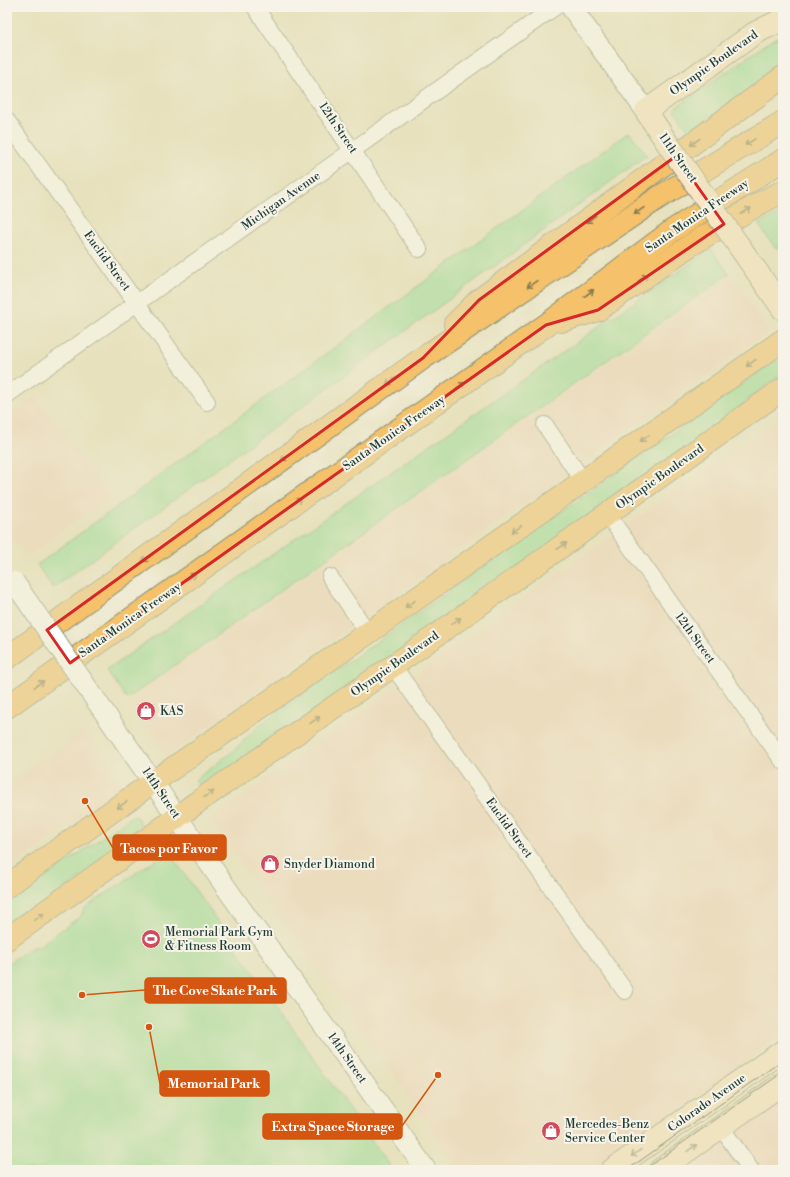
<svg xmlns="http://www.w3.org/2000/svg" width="790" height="1177" viewBox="0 0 790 1177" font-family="'Libre Bodoni',serif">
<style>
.built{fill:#f2d4be}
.green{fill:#95de99;stroke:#5a8e66}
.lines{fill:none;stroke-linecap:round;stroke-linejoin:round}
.minor-casing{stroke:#838f79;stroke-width:18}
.tertiary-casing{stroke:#838f79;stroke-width:22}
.secondary-casing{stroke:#838f79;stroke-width:24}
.primary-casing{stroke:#838f79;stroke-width:24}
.motorway-casing{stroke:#838f79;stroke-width:24}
.minor{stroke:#fff;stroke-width:16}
.tertiary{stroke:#fff;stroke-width:20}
.secondary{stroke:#fbe6c4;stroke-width:22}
.primary{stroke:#f5c16b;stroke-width:22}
.motorway{stroke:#f5c16b;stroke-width:22}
.tram{stroke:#1f3d34;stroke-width:1}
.tertiary-bridge-casing{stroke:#838f79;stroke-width:22;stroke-linecap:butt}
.secondary-bridge-casing{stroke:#838f79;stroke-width:24;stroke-linecap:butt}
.tertiary-bridge{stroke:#fff;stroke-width:20}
.secondary-bridge{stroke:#fbe6c4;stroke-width:22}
.oneway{stroke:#7f784d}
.oneway2{stroke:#8d927c}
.marked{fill:none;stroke:#d62828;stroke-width:3;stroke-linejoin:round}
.labels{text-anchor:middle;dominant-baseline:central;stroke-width:4;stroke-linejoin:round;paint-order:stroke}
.street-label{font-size:12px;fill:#1f3d34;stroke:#f7f3e8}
.poi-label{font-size:12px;fill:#1f3d34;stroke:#f7f3e8;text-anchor:start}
.leader{fill:none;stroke:#d45610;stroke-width:1.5}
.callout-dot{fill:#d45610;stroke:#f7f3e8;stroke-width:1.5}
.callout{fill:#d45610;stroke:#d45610;stroke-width:1.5}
.callout-label{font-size:13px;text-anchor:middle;font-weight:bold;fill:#fff}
</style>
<rect width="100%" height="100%" fill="#f7f3e8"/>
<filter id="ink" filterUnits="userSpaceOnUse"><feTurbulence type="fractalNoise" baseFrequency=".025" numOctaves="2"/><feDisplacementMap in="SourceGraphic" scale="8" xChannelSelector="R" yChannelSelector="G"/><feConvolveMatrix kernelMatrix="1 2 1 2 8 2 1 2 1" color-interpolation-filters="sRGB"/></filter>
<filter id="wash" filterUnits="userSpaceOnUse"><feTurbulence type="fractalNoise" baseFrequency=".012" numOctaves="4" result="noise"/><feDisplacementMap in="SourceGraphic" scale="16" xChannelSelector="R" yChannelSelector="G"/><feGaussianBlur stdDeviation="0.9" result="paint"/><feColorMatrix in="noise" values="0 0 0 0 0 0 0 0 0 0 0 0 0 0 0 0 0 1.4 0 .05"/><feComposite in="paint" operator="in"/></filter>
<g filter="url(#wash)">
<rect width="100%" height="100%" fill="#e7e1be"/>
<g class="built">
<polygon points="731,276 769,331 167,756 128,701"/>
<polygon points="35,397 110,496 26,558 7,529 7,417"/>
<polygon points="783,415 783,1034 591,1170 461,1170 210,819"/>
<polygon points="86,729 125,787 7,870 7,785"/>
<polygon points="783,1097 783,1170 678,1170"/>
</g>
<g class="green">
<polygon points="783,35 783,65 690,132 674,109 773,39"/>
<polygon points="629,132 647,155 53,588 37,565"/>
<polygon points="783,212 783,246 776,249 758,224"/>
<polygon points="711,249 729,274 127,699 107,670"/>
<polygon points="775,361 780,361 783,365 783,373 748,399 723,425 202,789 195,780 231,753 262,723"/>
<polygon points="135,815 141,824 140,826 109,850 83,876 7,930 7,904 131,817"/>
<polygon points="168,851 392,1170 7,1170 7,964 31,948 39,946 81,916 84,909"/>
</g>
</g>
<g filter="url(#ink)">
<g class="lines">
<g class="minor-casing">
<g id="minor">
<polyline points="255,7 419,249"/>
<polyline points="7,121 207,402"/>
<polyline points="7,395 555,7"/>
<polyline points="545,425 583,481"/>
<polyline points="607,514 783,761"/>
<polyline points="330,577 368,633"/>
<polyline points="393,666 625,991"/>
<polyline points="721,1127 751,1170"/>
</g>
</g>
<g class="tertiary-casing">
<g id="tertiary">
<polyline points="571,7 646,111"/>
<polyline points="102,709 225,886 426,1170"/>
</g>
</g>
<g class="secondary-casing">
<g id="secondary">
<polyline points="666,141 646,111 755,33 783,19"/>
<polyline points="739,246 783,309"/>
<polyline points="612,1170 783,1051"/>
<polyline points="660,1170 783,1083"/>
</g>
</g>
<g class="primary-casing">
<g id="primary">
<polyline points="7,886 153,782 368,633 783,340"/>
<polyline points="7,939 153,835 196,803 393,666 783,389"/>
</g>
</g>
<g class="motorway-casing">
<g id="motorway">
<polyline points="561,321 598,310 689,246 755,206 783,191"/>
<polyline points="455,324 479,300 783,77"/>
<polyline points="7,658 423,358 658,198 783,122"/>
<polyline points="7,707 546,325 673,230 783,160"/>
</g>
</g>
<use href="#minor" class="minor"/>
<use href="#tertiary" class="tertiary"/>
<use href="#secondary" class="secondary"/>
<use href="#primary" class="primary"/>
<use href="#motorway" class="motorway"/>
<g class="tram">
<polyline points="627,1170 783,1060"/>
<polyline points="644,1170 783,1072"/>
</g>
<g class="tertiary-bridge-casing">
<polyline id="tertiary-bridge" points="14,582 102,709"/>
</g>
<g class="secondary-bridge-casing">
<polyline id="secondary-bridge" points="666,141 739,246"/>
</g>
<use href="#tertiary-bridge" class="tertiary-bridge"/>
<use href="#secondary-bridge" class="secondary-bridge"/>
</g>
<defs><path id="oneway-shaft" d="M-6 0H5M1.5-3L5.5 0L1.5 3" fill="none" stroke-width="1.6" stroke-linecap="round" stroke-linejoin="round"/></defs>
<g class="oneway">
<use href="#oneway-shaft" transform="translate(695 142) rotate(144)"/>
<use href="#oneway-shaft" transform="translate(750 142) rotate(149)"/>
<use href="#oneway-shaft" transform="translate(639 211) rotate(146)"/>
<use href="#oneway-shaft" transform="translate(746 211) rotate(-31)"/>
<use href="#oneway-shaft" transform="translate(591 219) rotate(144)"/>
<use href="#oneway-shaft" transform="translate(643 278) rotate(-35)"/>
<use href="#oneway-shaft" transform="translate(532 284) rotate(146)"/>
<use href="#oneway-shaft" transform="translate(589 293) rotate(-37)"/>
<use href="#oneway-shaft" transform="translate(751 363) rotate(145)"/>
<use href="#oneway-shaft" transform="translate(391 381) rotate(144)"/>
<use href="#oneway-shaft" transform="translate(460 386) rotate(-35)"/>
<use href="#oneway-shaft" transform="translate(645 438) rotate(145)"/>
<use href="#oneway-shaft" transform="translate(286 457) rotate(144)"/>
<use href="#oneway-shaft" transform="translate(297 502) rotate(-35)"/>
<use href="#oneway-shaft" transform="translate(516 529) rotate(145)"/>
<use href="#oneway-shaft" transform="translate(562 546) rotate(-35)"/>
<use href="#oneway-shaft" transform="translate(147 558) rotate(144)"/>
<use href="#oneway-shaft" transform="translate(191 577) rotate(-35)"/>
<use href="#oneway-shaft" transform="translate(410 604) rotate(145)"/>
<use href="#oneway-shaft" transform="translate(456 621) rotate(-35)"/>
<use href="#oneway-shaft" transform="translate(39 684) rotate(-35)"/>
<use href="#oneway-shaft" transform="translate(315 720) rotate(-35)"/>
<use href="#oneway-shaft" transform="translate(209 794) rotate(-35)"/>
<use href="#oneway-shaft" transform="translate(122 805) rotate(144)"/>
<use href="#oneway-shaft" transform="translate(39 917) rotate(-35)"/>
</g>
<g class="oneway2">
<use href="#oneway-shaft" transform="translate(692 1148) rotate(-35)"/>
<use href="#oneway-shaft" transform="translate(636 1153) rotate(145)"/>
</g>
</g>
<path d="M0 0H790V1177H0ZM676,156L724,224L598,310L546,325L70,663L47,630L423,358L479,300Z" fill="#e7e1be" fill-opacity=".55" fill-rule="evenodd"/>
<path class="marked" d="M676,156L724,224L598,310L546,325L70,663L47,630L423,358L479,300Z"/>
<defs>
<g id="shop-disc" transform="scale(1)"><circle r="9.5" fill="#d1495b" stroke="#f7f3e8"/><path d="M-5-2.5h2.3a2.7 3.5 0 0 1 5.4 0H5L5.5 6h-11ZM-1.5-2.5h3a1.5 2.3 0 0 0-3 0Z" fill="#fff"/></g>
<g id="stadium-disc" transform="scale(1)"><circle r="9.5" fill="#d1495b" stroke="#f7f3e8"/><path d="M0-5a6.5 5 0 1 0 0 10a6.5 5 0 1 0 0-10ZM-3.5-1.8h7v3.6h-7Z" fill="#fff"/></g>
</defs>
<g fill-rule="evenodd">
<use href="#shop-disc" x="146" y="711"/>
<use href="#shop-disc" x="270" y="864"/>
<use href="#stadium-disc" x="151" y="939"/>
<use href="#shop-disc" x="551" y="1131"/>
</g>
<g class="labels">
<g class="street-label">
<text transform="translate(714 63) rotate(-35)">Olympic Boulevard</text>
<text transform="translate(338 128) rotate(56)">12th Street</text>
<text transform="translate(678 158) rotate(55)">11th Street</text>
<text transform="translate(281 201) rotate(-35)">Michigan Avenue</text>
<text transform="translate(697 216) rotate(-34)">Santa Monica Freeway</text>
<text transform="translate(107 261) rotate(54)">Euclid Street</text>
<text transform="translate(394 433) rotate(-35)">Santa Monica Freeway</text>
<text transform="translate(660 477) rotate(-35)">Olympic Boulevard</text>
<text transform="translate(130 620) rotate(-35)">Santa Monica Freeway</text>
<text transform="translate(695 638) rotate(54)">12th Street</text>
<text transform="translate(395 664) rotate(-35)">Olympic Boulevard</text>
<text transform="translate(161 793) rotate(56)">14th Street</text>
<text transform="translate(509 828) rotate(54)">Euclid Street</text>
<text transform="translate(347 1058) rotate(55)">14th Street</text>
<text transform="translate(707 1103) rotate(-35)">Colorado Avenue</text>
</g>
<g class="poi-label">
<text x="160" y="711">KAS</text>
<text x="284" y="864">Snyder Diamond</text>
<text x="165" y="932">Memorial Park Gym<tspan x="165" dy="14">&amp; Fitness Room</tspan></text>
<text x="565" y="1124">Mercedes-Benz<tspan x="565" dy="14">Service Center</tspan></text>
</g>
</g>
<path class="leader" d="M85 801L113 848M82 995L145 990M149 1027L160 1084M438 1075L402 1126"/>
<g class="callout-dot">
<circle cx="85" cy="801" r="4"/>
<circle cx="82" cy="995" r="4"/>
<circle cx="149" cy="1027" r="4"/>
<circle cx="438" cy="1075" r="4"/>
</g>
<g class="callout">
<rect x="113" y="835" width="113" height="25" rx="4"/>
<rect x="145" y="978" width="141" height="25" rx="4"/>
<rect x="160" y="1071" width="109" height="25" rx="4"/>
<rect x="263" y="1114" width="139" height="25" rx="4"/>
</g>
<g class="callout-label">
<text x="169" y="853">Tacos por Favor</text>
<text x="215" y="995">The Cove Skate Park</text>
<text x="214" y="1088">Memorial Park</text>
<text x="333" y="1131">Extra Space Storage</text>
</g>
<rect width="790" height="1177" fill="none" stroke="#f7f3e8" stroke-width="24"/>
</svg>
